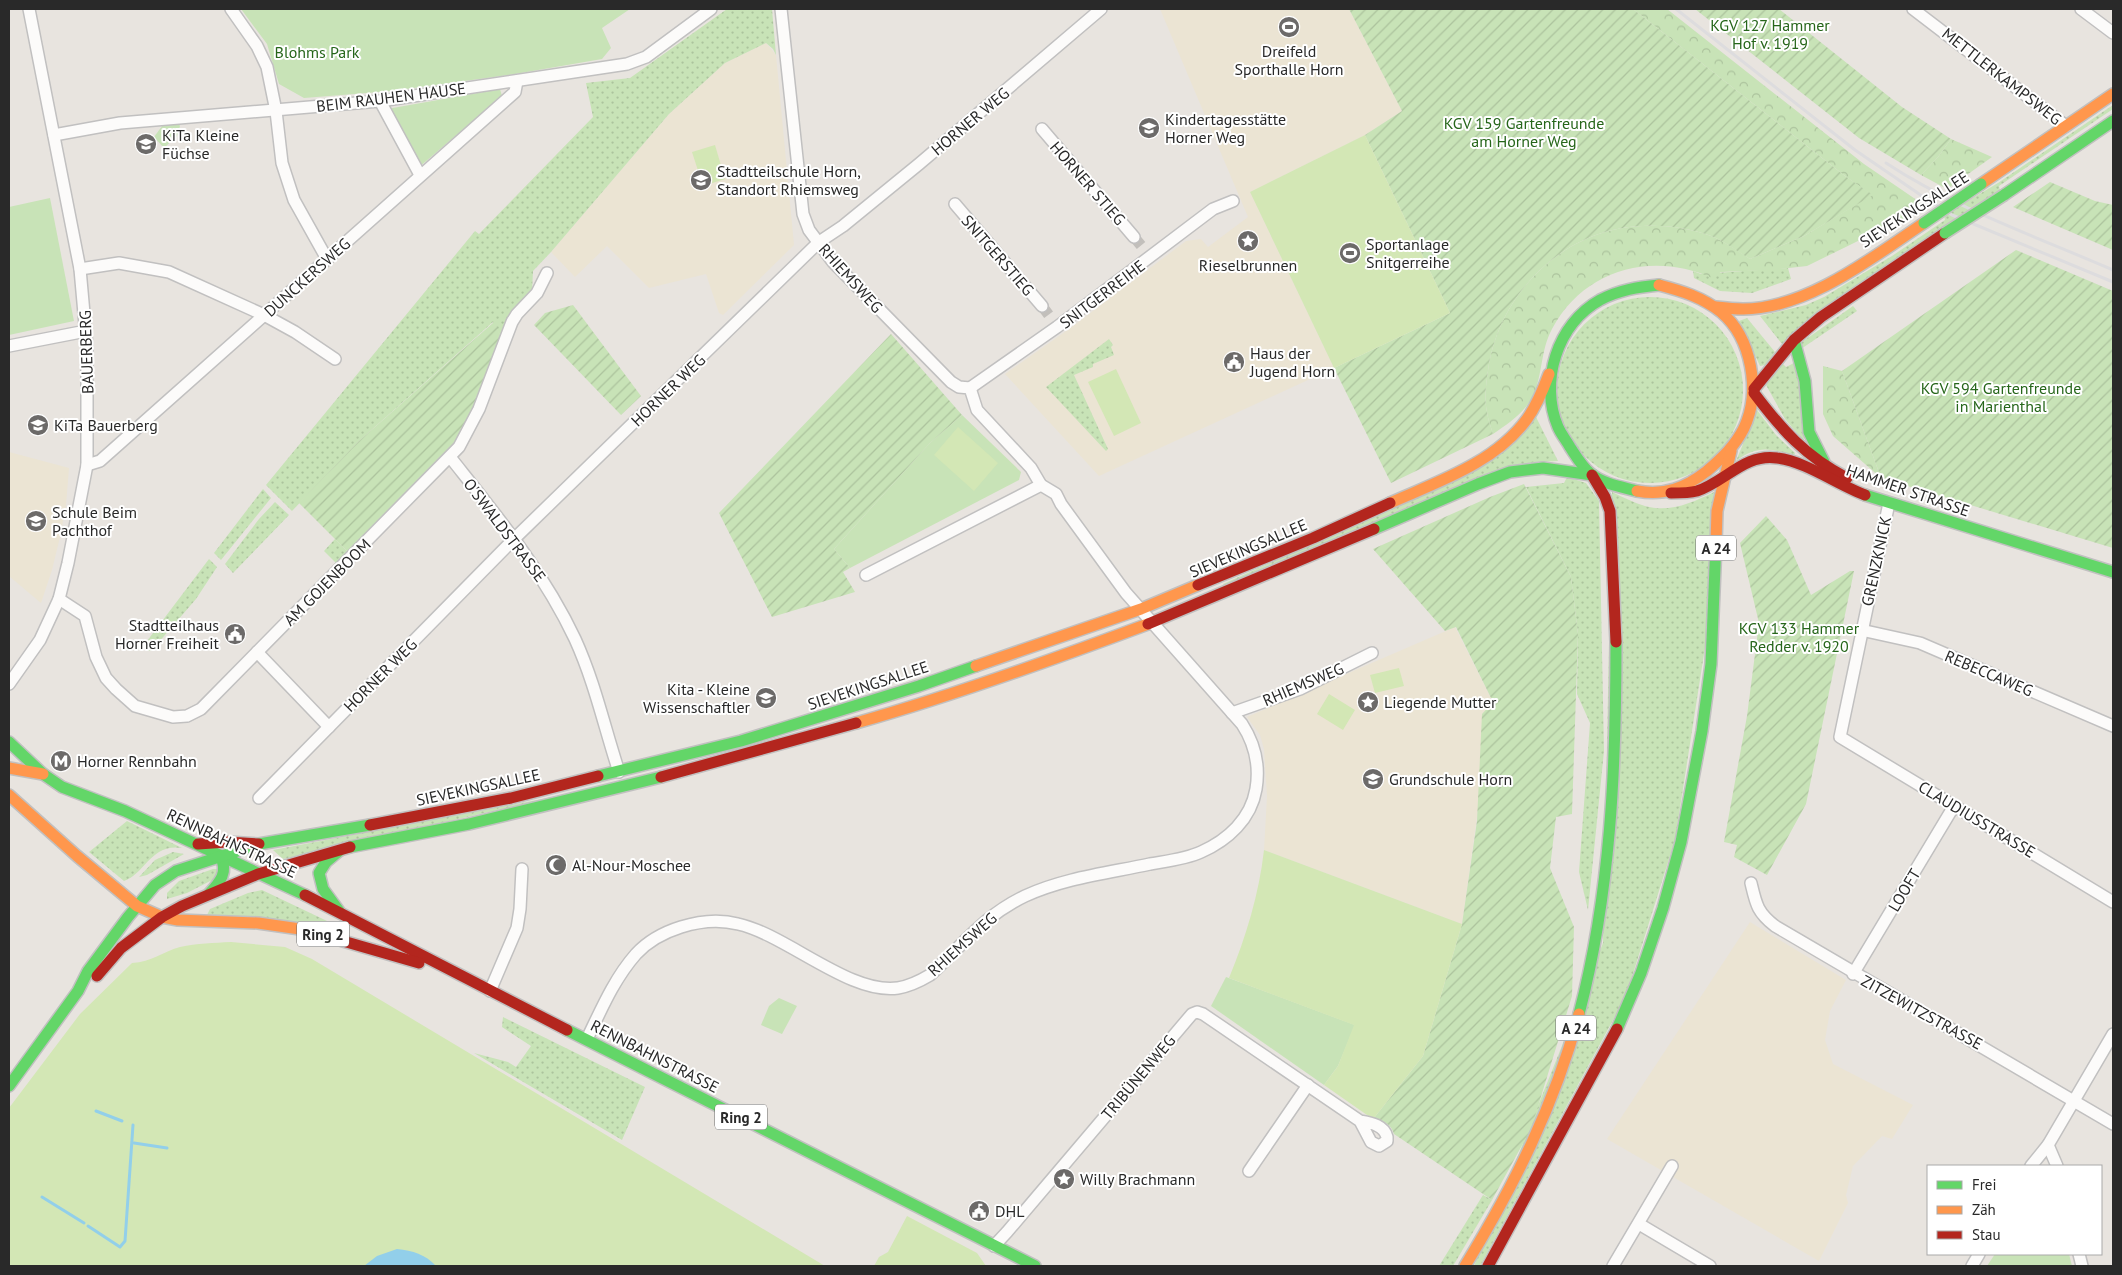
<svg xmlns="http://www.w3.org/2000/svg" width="2122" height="1275" viewBox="0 0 2122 1275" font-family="'PT Sans',sans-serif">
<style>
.education{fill:#ebe4d3}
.grass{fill:url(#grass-dots)}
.forest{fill:url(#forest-crowns)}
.park{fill:#c8e3b7}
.garden{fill:url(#garden-furrows)}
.pitch{fill:#d3e7b5}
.water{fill:#92cfea}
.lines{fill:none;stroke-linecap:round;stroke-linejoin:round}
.stream{stroke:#92cfea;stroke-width:3}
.street-tunnel{stroke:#c2bfbb;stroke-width:11;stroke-dasharray:11 5.5;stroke-linecap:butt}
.street-casing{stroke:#c1c0c0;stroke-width:14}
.fast-casing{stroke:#c1c0c0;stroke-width:14}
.slow-casing{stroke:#c1c0c0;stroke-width:14}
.jam-casing{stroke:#c1c0c0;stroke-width:14}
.street{stroke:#fcfbfa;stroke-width:11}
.fast{stroke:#63d668;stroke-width:11}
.slow{stroke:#ff974d;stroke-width:11}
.jam{stroke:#b3261e;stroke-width:11}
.rail{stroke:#dddcde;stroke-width:3}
.fast-bridge-casing{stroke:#c4c3c1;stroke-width:14;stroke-linecap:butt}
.fast-bridge{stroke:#63d668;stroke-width:11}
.labels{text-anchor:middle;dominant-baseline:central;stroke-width:4;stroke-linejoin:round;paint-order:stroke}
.shield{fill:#fff;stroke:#696969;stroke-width:1}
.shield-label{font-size:15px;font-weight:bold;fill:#292929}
.park-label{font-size:16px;fill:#26661a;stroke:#fff}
.poi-label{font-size:16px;fill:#292929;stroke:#fff;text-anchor:start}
.street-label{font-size:16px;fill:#292929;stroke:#fff}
</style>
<defs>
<pattern id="grass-dots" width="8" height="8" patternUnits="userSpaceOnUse" patternTransform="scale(1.25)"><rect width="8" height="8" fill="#c8e3b7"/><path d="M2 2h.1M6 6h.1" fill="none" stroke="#acc39d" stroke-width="1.8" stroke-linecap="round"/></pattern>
<pattern id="forest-crowns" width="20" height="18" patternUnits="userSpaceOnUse" patternTransform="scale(1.25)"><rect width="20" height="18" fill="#c8e3b7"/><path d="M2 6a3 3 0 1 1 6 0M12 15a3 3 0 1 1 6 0" fill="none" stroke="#acc39d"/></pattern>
<pattern id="garden-furrows" width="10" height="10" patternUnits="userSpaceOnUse" patternTransform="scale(1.25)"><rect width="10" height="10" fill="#c8e3b7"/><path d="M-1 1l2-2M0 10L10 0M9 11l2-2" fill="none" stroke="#acc39d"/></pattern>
</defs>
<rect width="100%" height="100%" fill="#e8e4df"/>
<g class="education">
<polygon points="1160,9 1349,9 1402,111 1365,135 1250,192 1334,368 1099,476 1005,374 1069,329 1186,241 1201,239 1208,247 1248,217"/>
<polygon points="766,43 776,55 794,245 723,315 719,313 706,274 649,288 607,246 575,277 551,252 669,114 725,63"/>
<polygon points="9,452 69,468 66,505 60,537 52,570 41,603 9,576"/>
<polygon points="1455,627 1493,702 1462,924 1264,850 1267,796 1264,749 1260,735 1247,717"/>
<polygon points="1750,922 1846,980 1830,1011 1825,1040 1833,1064 1913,1105 1892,1139 1882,1136 1853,1166 1846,1195 1848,1203 1819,1261 1607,1139"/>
</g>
<g class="grass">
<polygon points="727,9 772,9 776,55 773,49 766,43 725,63 669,114 551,252 533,271 532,292 501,337 493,322 359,441 292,511 266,485 475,231 479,234 593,117 586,83 630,78"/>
<polygon points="2113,105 2113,109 1999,186 2000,191 1782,344 1760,316 1806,305 1824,297 1892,256 1945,220 1944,215 1998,183"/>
<polygon points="1788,268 1791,279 1752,293 1720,291 1694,278 1693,271 1701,274"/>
<circle cx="1650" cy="390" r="93"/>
<polygon points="1853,306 1857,311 1801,349 1802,342"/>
<polygon points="1747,318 1775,352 1765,365 1760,366 1739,321"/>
<polygon points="1109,339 1113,345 1111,347 1114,355 1093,364 1093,367 1074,375 1108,449 1106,451 1046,387"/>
<polygon points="1796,362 1806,438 1802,439 1785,419 1766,385 1782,363 1786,367"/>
<path d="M1757,410L1776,435L1795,453L1794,456C1772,448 1756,445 1736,461Z"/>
<polygon points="1536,417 1558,461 1534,462 1227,589 1223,584 1411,500"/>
<polygon points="1567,477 1586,483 1599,501 1604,751 1588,910 1579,872 1590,723 1577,694 1578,634 1571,577 1526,487 1564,483"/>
<polygon points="263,489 271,498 221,560 214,553"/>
<path d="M1612,492C1623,497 1634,503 1645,506C1669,513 1692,503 1714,492L1706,641L1675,840L1626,996L1480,1266H1474L1603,943Z"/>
<polygon points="275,502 289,515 233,573 225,564 259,519"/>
<polygon points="335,539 348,552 336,563 324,551"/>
<polygon points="209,559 217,567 196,599 152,650 147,651 142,647 144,645"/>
<polygon points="568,794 283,859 273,850"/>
<path d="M127,821L182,848C151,843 145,874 124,881L89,852Z"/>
<polygon points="173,852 184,854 147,875 139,877 155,860"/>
<polygon points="213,869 217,869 218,877 187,893 167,899 167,893 179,881"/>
<polygon points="262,890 346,930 345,933 207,915 210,909 248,893"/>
<polygon points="503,1017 645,1087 622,1140 474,1053 508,1062 516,1067 531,1046 502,1027"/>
<polygon points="1483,1195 1492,1200 1453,1266 1439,1266"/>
</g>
<g class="forest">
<path d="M1633,9H1667L1864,164L1924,205L1909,216L1807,266L1772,270L1721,272L1712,278C1652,251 1584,269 1552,329C1540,351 1543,377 1532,398C1523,414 1508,424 1493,434C1491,427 1488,420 1487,412C1484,399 1486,384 1488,371C1498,294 1564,228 1643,226C1665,225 1690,228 1711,236C1724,241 1738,251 1750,259L1804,236L1872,195L1845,176Z"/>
<polygon points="1951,139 1992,157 1947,189 1921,175 1938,157"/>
<polygon points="1823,366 1842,371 1881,478 1833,436 1823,414"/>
</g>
<g class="park">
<polygon points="241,9 630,9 602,28 611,48 602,59 515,74 392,91 304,98 279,84 267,44"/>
<polygon points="500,89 502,96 418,168 387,109"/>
<polygon points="165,122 178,122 180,126 177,136 164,148 154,137"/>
<polygon points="50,198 74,321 9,335 9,207"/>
<polygon points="962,415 1021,472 1019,480 850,568 834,549 930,443"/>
<polygon points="1226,977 1355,1025 1338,1066 1324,1085 1211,1006"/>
<polygon points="779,998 797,1006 782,1034 761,1025 769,1006"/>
<polygon points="1995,1254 2069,1254 2072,1266 1987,1266"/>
</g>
<g class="garden">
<path d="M1349,9H1633L1845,176L1873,195L1804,236L1750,259C1737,251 1724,241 1711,236C1690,228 1665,225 1643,226C1564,228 1498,294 1488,371C1486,384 1484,399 1487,412C1488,420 1491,427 1493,434L1391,483L1334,368L1450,313L1365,135L1402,111Z"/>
<polygon points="1695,9 1779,9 1902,107 1951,139 1938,157 1921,175 1859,138"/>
<polygon points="2050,182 2095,201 2113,205 2113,250 2013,207"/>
<polygon points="2016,250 2113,291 2113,548 1881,478 1842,371"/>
<polygon points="573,305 641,396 621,415 534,325 545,313"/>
<path d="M494,322L501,337C487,374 474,412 453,445L348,552L299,503L359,441Z"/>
<polygon points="891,334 962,415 930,443 834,549 850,568 843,572 855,592 772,617 719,513"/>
<path d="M1524,484L1571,577L1578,634L1572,814L1556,817L1550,868L1574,927L1572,996L1531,1129L1492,1200L1394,1134C1391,1124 1384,1121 1374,1118L1423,1056L1462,924L1477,821L1482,714L1493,702L1456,627L1445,631L1373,549L1490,497Z"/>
<polygon points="1766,516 1787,540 1811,595 1850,571 1854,571 1806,804 1767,875 1734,857 1737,845 1724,842 1747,716 1759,623 1740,543"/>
</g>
<g class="pitch">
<polygon points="1365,135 1450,313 1334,368 1250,192"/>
<polygon points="715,145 725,179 703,186 692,152"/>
<polygon points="1116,369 1141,423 1114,436 1088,382"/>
<polygon points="958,427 998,463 974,491 934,455"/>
<polygon points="1399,668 1404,686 1375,693 1370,675"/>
<polygon points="1329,694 1355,710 1343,730 1317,714"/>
<path d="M1264,850L1462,924L1423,1056L1374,1118L1367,1115L1324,1085L1338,1066L1354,1025L1229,978C1246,937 1259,894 1264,850Z"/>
<path d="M231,942L285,947L312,959L825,1266H9V1108L80,1014L132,963C152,962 162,952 180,947C197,943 214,943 231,942Z"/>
<polygon points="907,1216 977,1253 986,1266 874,1266 879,1257 888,1252"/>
</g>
<path class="water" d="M397,1249C413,1251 425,1254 436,1266H364L377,1256Z"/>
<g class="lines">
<g class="stream">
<polyline points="96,1111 122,1121"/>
<polyline points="134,1143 167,1148"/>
<polyline points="42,1197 84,1223"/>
<polyline points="88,1226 120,1247 125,1241 133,1125"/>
</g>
<g class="street-tunnel">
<polyline points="1134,237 1144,249"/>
<polyline points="1042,306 1051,318"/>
</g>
<g class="street-casing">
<g id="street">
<polyline points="231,9 257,46 267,67 276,111 282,163 294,200 327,259"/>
<polyline points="1913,9 2066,126"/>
<polyline points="2081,9 2113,33"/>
<polyline points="380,101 420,175"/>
<polyline points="1042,129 1134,237"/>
<polyline points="54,135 120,123 380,101 627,64 646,57 711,9"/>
<polyline points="955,204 1042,306"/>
<polyline points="80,269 119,263 169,272 264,315 295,332 335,359"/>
<polyline points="9,346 86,331"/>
<polyline points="970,388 1057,327 1213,209 1233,201"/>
<path d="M450,457C496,515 543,571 575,639C595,683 604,726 619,772"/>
<polyline points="87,465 100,461 515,92 517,81"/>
<polyline points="1889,503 1840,737 2113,902"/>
<polyline points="866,575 1041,485"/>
<polyline points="59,599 85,616 96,657 106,678 116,689 135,706 173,717 187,716 201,709 459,447 479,409 512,322 517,314 537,293 547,273"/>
<polyline points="1861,630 1920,643 2113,726"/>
<polyline points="257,652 329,727"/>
<polyline points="9,684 40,640 59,599 68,563 87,465 87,347 80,269 29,9"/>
<polyline points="1232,713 1300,689 1372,653"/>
<polyline points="259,798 515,538 819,242 843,226 919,164 1101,9"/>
<path d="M1751,883C1756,904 1757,912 1775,926L2113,1124"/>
<polyline points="1853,974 1954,806"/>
<polyline points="490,991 517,928 520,909 522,869"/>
<path d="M587,1039C601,1010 614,979 636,954C648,941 665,932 681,927C700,921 719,919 738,924C787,935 850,995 898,988C910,986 920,981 930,975C963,945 983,916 1025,896C1064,878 1108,873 1150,864C1167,861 1186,859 1201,852C1228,840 1251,819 1256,789C1260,765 1255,744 1242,724L1126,593L1061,504L1056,494L1041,485L1031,468L977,410L970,388L959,387L951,382L833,262L809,230L803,214L781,9"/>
<polyline points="2048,1145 2057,1166"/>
<polyline points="2031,1166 2048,1145 2113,1034"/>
<polyline points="1249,1171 1308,1085"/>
<polyline points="1639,1224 1710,1266"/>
<path d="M994,1246L1007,1232L1192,1014L1197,1012L1203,1014L1360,1121L1371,1142L1379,1146L1387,1141V1137C1384,1125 1371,1123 1360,1121"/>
<polyline points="2079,1254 2082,1266"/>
<polyline points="1613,1266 1672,1166"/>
<polyline points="1972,1266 1979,1254"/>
</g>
</g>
<g class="fast-casing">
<g id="fast">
<polyline points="2004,195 2113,121"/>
<polyline points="1794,340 1805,381 1809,432 1824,462"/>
<path d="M1637,491C1622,487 1603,484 1591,474C1582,467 1576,456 1570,447C1566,440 1561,434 1558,427C1539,382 1557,324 1600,300C1619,290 1638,287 1659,285"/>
<polyline points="1865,495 2113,572"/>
<polyline points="1374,529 1478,484 1510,472 1543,468 1592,475"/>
<polyline points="9,742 43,774 62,787 125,811 305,895"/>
<polyline points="598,776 741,741 919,686 976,666"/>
<polyline points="350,847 469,824 661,777"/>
<polyline points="339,851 326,862 319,873 323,889 339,911"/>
<path d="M209,894C220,882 229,872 220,856"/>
<path d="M1579,1014C1611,892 1616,767 1616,642"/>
<polyline points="1617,1029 1641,973 1663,908 1681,842 1702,731 1711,664 1716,543"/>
<polyline points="567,1030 1035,1266"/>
<polyline points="9,1086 78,991 88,971 128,917 155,885 176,871 259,844 370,825"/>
</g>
</g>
<g class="slow-casing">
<g id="slow">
<polyline points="1981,184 2113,94"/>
<path d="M1716,307C1725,308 1734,309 1743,309C1807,309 1873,257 1924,223"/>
<path d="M1637,491C1665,496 1685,488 1707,471C1722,458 1735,446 1744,428C1761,392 1752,338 1721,312C1702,297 1682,291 1659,285"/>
<path d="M1390,503C1437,482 1495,463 1527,419C1537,405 1543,390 1549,374"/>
<polyline points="1716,543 1717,511 1731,451"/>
<polyline points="976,666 1141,609 1198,585"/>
<path d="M856,723C955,695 1052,660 1148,624"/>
<polyline points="9,768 43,774"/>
<polyline points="9,795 77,856 137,906 162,917 178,920 258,923 307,930 336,939"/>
<path d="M1465,1266C1514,1186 1555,1104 1579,1014"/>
</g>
</g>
<g class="jam-casing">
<g id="jam">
<polyline points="1754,389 1794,340 1821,317 1945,233"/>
<path d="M1754,393C1782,430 1805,456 1847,478"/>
<polyline points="1592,475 1605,497 1610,511 1616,642"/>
<path d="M1671,493C1680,493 1689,493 1697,491C1725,482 1745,453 1777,458C1805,461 1838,485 1865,495"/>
<polyline points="1198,585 1313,538 1390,503"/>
<polyline points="1148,624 1374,529"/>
<polyline points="661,777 856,723"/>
<polyline points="370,825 511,798 598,776"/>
<polyline points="198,844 227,842 259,844"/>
<polyline points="305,895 567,1030"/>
<polyline points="336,939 419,963"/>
<polyline points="97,976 121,948 162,917 182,906 258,874 350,847"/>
<polyline points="1488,1266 1617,1029"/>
</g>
</g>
<use href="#street" class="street"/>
<use href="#fast" class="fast"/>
<use href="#slow" class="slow"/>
<use href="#jam" class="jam"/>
<g class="rail">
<polyline points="1676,9 1855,150 1925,198 1952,215 2113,282"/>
<path d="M1886,163C1956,209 2037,237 2113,270"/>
</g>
<g class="fast-bridge-casing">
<g id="fast-bridge">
<polyline points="1924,223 1981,184"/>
<polyline points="1945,233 2004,195"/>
</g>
</g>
<use href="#fast-bridge" class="fast-bridge"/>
</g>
<defs>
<g id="stadium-disc" transform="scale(1.125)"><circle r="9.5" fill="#6c6a69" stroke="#fff"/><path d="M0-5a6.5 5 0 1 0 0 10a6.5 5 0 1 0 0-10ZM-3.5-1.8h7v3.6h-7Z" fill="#fff"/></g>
<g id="school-disc" transform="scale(1.125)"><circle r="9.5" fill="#6c6a69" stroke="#fff"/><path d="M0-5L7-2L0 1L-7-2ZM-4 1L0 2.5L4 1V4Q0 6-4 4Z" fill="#fff"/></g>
<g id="sight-disc" transform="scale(1.125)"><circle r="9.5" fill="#6c6a69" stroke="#fff"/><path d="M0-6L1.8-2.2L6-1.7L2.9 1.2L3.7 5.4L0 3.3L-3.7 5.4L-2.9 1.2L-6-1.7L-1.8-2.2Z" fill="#fff"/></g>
<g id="civic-disc" transform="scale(1.125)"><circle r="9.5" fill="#6c6a69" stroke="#fff"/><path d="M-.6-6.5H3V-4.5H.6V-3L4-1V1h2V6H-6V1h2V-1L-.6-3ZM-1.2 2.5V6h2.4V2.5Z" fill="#fff"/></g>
<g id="metro-disc" transform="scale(1.125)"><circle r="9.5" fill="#6c6a69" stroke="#fff"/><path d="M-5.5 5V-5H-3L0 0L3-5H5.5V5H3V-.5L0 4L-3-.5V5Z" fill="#fff"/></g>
<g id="mosque-disc" transform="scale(1.125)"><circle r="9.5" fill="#6c6a69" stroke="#fff"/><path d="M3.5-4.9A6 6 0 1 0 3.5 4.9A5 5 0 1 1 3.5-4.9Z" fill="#fff"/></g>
</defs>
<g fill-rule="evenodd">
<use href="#stadium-disc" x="1289" y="27"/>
<use href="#school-disc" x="1149" y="128"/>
<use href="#school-disc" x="146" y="144"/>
<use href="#school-disc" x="701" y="180"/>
<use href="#sight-disc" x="1248" y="241"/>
<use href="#stadium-disc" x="1350" y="253"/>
<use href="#civic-disc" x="1234" y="362"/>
<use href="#school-disc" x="38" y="425"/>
<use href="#school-disc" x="36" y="521"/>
<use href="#civic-disc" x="235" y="634"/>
<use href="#school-disc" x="766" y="698"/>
<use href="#sight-disc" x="1368" y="702"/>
<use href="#metro-disc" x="61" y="761"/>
<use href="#school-disc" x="1373" y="779"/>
<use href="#mosque-disc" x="556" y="865"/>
<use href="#sight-disc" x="1064" y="1179"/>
<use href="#civic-disc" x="979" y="1211"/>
</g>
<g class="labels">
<g class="shield">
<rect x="1696" y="535.5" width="40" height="25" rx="4"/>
<rect x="297" y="921.5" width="52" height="25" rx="4"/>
<rect x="1556" y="1015.5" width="40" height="25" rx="4"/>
<rect x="715" y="1104.5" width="52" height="25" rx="4"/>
</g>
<g class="shield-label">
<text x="1716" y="548">A 24</text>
<text x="323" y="934">Ring 2</text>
<text x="1576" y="1028">A 24</text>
<text x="741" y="1117">Ring 2</text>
</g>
<g class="park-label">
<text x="1770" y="25">KGV 127 Hammer<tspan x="1770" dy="18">Hof v. 1919</tspan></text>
<text x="317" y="52">Blohms Park</text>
<text x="1524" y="123">KGV 159 Gartenfreunde<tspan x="1524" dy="18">am Horner Weg</tspan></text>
<text x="2001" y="388">KGV 594 Gartenfreunde<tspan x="2001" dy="18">in Marienthal</tspan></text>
<text x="1799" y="628">KGV 133 Hammer<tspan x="1799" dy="18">Redder v. 1920</tspan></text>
</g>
<g class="poi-label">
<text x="1289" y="51" text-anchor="middle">Dreifeld<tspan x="1289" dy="18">Sporthalle Horn</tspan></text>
<text x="1165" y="119">Kindertagesstätte<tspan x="1165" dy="18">Horner Weg</tspan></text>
<text x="162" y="135">KiTa Kleine<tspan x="162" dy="18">Füchse</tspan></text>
<text x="717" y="171">Stadtteilschule Horn,<tspan x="717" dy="18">Standort Rhiemsweg</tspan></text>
<text x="1366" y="244">Sportanlage<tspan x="1366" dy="18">Snitgerreihe</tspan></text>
<text x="1248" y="265" text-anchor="middle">Rieselbrunnen</text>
<text x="1250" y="353">Haus der<tspan x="1250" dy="18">Jugend Horn</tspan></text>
<text x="54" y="425">KiTa Bauerberg</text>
<text x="52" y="512">Schule Beim<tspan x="52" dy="18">Pachthof</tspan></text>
<text x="219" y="625" text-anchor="end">Stadtteilhaus<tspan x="219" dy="18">Horner Freiheit</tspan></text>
<text x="750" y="689" text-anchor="end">Kita - Kleine<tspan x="750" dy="18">Wissenschaftler</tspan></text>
<text x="1384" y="702">Liegende Mutter</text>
<text x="77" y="761">Horner Rennbahn</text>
<text x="1389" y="779">Grundschule Horn</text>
<text x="572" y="865">Al-Nour-Moschee</text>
<text x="1080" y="1179">Willy Brachmann</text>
<text x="995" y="1211">DHL</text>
</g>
<g class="street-label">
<text transform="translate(2002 76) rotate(38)">METTLERKAMPSWEG</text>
<text transform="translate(391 97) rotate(-7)">BEIM RAUHEN HAUSE</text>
<text transform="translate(970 121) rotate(-40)">HORNER WEG</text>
<text transform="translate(1088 183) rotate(49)">HORNER STIEG</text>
<text transform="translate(1914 209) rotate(-33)">SIEVEKINGSALLEE</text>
<text transform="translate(998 255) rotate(49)">SNITGERSTIEG</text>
<text transform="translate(307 277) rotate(-42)">DUNCKERSWEG</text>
<text transform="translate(851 278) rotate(48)">RHIEMSWEG</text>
<text transform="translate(1102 294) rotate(-37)">SNITGERREIHE</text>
<text transform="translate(86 352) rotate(-92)">BAUERBERG</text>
<text transform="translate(668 390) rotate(-44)">HORNER WEG</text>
<text transform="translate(1908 490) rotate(19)">HAMMER STRASSE</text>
<text transform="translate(505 530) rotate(53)">O'SWALDSTRASSE</text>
<text transform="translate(1248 548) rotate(-23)">SIEVEKINGSALLEE</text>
<text transform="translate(1876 561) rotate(-78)">GRENZKNICK</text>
<text transform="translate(327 582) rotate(-45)">AM GOJENBOOM</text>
<text transform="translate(1989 673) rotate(23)">REBECCAWEG</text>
<text transform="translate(380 675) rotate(-45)">HORNER WEG</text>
<text transform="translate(1303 684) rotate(-23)">RHIEMSWEG</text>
<text transform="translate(868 685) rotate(-18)">SIEVEKINGSALLEE</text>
<text transform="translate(478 787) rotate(-12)">SIEVEKINGSALLEE</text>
<text transform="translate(1977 819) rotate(31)">CLAUDIUSSTRASSE</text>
<text transform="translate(232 843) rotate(25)">RENNBAHNSTRASSE</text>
<text transform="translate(1904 890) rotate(-59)">LOOFT</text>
<text transform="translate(962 944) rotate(-42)">RHIEMSWEG</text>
<text transform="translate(1922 1012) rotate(29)">ZITZEWITZSTRASSE</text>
<text transform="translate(655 1056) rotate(27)">RENNBAHNSTRASSE</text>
<text transform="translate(1138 1077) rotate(-50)">TRIBÜNENWEG</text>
</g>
</g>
<rect width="2122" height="1275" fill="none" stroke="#292929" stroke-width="20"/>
<rect x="1927" y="1165" width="175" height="90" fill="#ffffff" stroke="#a9a9a9"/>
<rect x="1937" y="1181" width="25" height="8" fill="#63d668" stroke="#a9a9a9"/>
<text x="1972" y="1190" font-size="15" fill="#292929">Frei</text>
<rect x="1937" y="1206" width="25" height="8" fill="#ff974d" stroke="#a9a9a9"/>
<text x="1972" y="1215" font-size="15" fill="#292929">Zäh</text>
<rect x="1937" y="1231" width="25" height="8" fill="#b3261e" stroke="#a9a9a9"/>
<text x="1972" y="1240" font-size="15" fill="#292929">Stau</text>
</svg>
